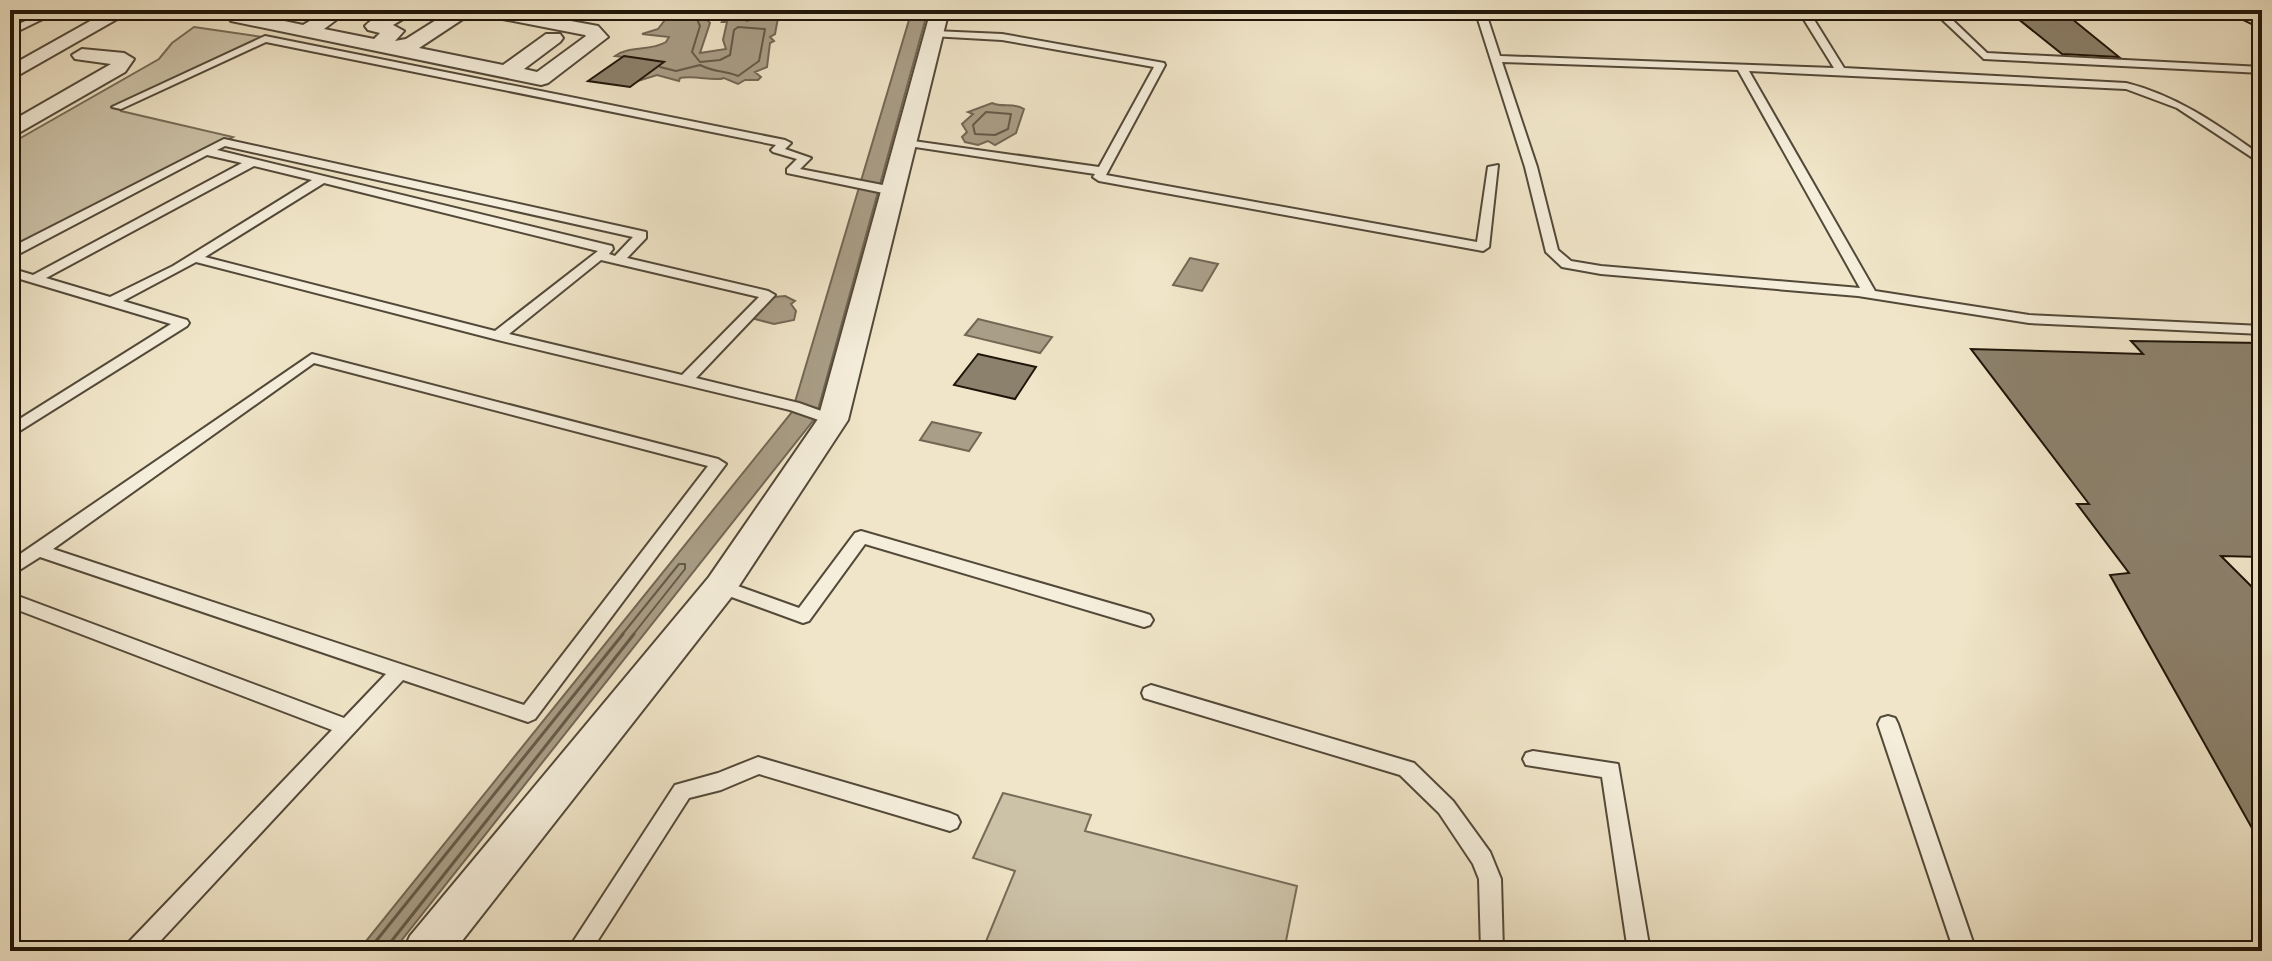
<svg xmlns="http://www.w3.org/2000/svg" width="2272" height="961" viewBox="0 0 2272 961" font-family="'EB Garamond',serif">
<style>
.green{fill:#ccc2a8;stroke:#766c58;stroke-width:2}
.water{fill:#a99e87;stroke:#726755;stroke-width:2}
.lines{fill:none;stroke-linecap:round;stroke-linejoin:round}
.shore-far1{stroke:#645a48;stroke-width:2}
.shore{stroke:#645a48;stroke-width:3}
.building{fill:#8c816c;stroke:#1f1509;stroke-width:2}
.service-casing{stroke:#534939;stroke-width:4}
.minor-casing{stroke:#534939;stroke-width:4}
.trunk-casing{stroke:#1f1509;stroke-width:4}
.service{fill:#f5eedb;fill-rule:evenodd}
.minor{fill:#f5eedb;fill-rule:evenodd}
.trunk{fill:#f0e5c8;fill-rule:evenodd}
</style>
<rect width="100%" height="100%" fill="#f0e5c8"/>
<filter id="stains"><feTurbulence type="fractalNoise" baseFrequency=".0025" numOctaves="4"/><feColorMatrix values="0 0 0 0 .2 0 0 0 0 .09 0 0 0 0 .02 0 0 0 .5 -.17"/></filter>
<radialGradient id="worn" r=".72"><stop offset=".6" stop-color="#630" stop-opacity="0"/><stop offset="1" stop-color="#630" stop-opacity=".3"/></radialGradient>
<g class="green">
<polygon points="194,27 269,38 118,107 121,111 233,137 10,253 10,144 159,59 172,43"/>
<polygon points="1003,793 1091,815 1085,831 1297,886 1284,951 982,951 1015,871 973,858"/>
</g>
<g class="water">
<polygon points="912,10 928,10 816,417 393,951 358,951 792,412"/>
<path d="M671,12L701,13L710,23L700,53L726,49L723,40L727,22H722L725,18L735,16L747,21L757,17L778,18L775,34L770,37L774,41L770,43L767,67L755,72L761,77L758,80H745L738,84L724,78C715,82 695,75 680,78L679,81L657,75L638,81L652,60L615,56C630,45 649,52 666,42L669,37L642,34L658,29Z"/>
<path d="M992,103C1003,108 1013,102 1024,109L1016,133L995,145L988,141L978,145L965,142L962,137L967,132L962,124L973,114L968,112Z"/>
<polygon points="1190,258 1218,264 1202,291 1173,285"/>
<polygon points="785,296 795,301 791,304 796,311 794,320 774,324 751,318 774,297"/>
<polygon points="978,319 1052,337 1040,353 965,335"/>
<polygon points="932,422 981,433 969,451 920,440"/>
</g>
<g class="lines">
<g class="shore-far1">
<path d="M660,67L676,71L700,65C716,73 723,70 738,76L759,61L765,29L738,27L734,30L730,55L720,60L700,62L692,52L700,26L693,10"/>
<polygon points="986,112 1011,114 1008,129 995,135 975,134 973,125"/>
<polyline points="621,636 679,564 685,564 685,569 632,636"/>
</g>
<g class="shore">
<polyline points="368,951 623,634"/>
<polyline points="388,951 390,943 634,634"/>
</g>
</g>
<g class="building">
<polygon points="2007,10 2061,10 2119,57 2062,54"/>
<polygon points="624,56 664,62 630,87 588,81"/>
<polygon points="2131,341 2262,343 2262,557 2221,556 2262,597 2262,846 2110,575 2129,573 2077,504 2089,504 1971,349 2143,354"/>
<polygon points="978,354 1036,367 1015,399 954,385"/>
</g>
<g class="lines">
<g class="service-casing">
<g id="service">
<path d="M1475,10H1485L1500,56L1834,68L1798,10H1808L1844,68L2126,83C2178,96 2218,125 2262,156V164L2177,108L2126,89L1749,71L1875,291L2029,315L2262,326V334L2029,323L1858,296L1601,274L1562,267L1546,252L1525,167ZM1502,62L1738,70L1860,288L1601,266L1571,261L1558,250L1537,167Z"/>
<polygon points="1932,10 1942,10 1987,53 2262,67 2262,73 1984,59"/>
<polygon points="895,11 940,10 945,13 940,16 892,16 890,14"/>
<polygon points="43,13 51,15 10,35 10,28"/>
<polygon points="934,31 1002,34 1164,63 1165,65 1106,175 1477,242 1488,167 1498,165 1489,247 1483,251 1099,181 1093,177 1095,174 902,145 902,141 906,140 1099,167 1154,67 1002,40 931,36 931,32"/>
<polygon points="265,36 785,140 791,143 785,149 811,158 800,169 893,187 899,191 893,195 787,173 787,169 797,159 773,152 771,150 776,145 266,42 121,109 112,107"/>
<path d="M224,139L646,232V238L627,258L768,291L775,295L696,378L799,403L838,417L841,420L833,425L790,410L498,340L196,262L123,301L187,320L189,323L187,326L10,437V425L171,324L10,276V268L33,275L242,163L207,155L15,256L10,257V248ZM225,146L633,237L615,256L609,254L613,249L612,246L217,150ZM254,166L312,180L173,266L110,297L46,278ZM324,183L598,251L495,331L205,257ZM601,260L759,297L682,375L509,334Z"/>
<path d="M312,354L718,459L726,464L535,719L528,722L403,680L151,951H125L128,943L332,730L10,607V593L344,718L386,674L40,557L10,576V561ZM314,363L708,466L524,705L53,549Z"/>
<polygon points="861,531 1144,613 1150,615 1153,620 1150,625 1144,627 865,544 809,621 803,623 715,591 712,586 715,581 721,580 799,608 855,533"/>
<polygon points="1151,685 1414,763 1453,801 1490,852 1501,879 1503,951 1481,951 1479,879 1473,864 1439,813 1400,775 1144,698 1142,693 1144,688"/>
<polygon points="1888,716 1895,718 1898,724 1976,951 1954,951 1878,724 1881,718"/>
<polygon points="1533,751 1618,764 1650,951 1628,951 1602,777 1526,765 1523,759 1526,753"/>
<polygon points="758,757 950,813 957,816 960,822 957,828 950,831 759,774 721,790 689,798 591,951 567,951 675,785 718,773"/>
</g>
</g>
<g class="minor-casing">
<g id="minor">
<polygon points="110,10 133,10 10,80 10,66"/>
<path d="M237,10H260L256,15L303,25L313,19L289,18L279,10H336V20L324,29L374,39L380,33L368,30L365,26C380,11 399,10 418,10L393,25L404,31L395,41L406,39L452,10H511L598,26L608,37L548,83L541,85L231,21L228,17ZM472,13L585,35L586,36L537,72L524,69L560,42L563,38L560,34H546L503,65L419,48Z"/>
<polygon points="931,10 949,10 848,420 733,595 454,951 403,951 410,936 709,577 818,419"/>
<polygon points="82,49 124,53 134,59 125,72 10,138 10,122 111,64 75,59 72,55"/>
</g>
</g>
<g class="trunk-casing">
<polygon id="trunk" points="2231,10 2262,10 2262,28 2235,15"/>
</g>
<use href="#service" class="service"/>
<use href="#minor" class="minor"/>
<use href="#trunk" class="trunk"/>
</g>
<rect width="2272" height="961" fill="none" stroke="#f0e5c8" stroke-width="40"/>
<rect x="12" y="12" width="2248" height="937" fill="none" stroke="#1f1509" stroke-width="4"/>
<rect x="20" y="20" width="2232" height="921" fill="none" stroke="#1f1509" stroke-width="2"/>
<rect width="100%" height="100%" filter="url(#stains)"/>
<rect width="100%" height="100%" fill="url(#worn)"/>
</svg>
